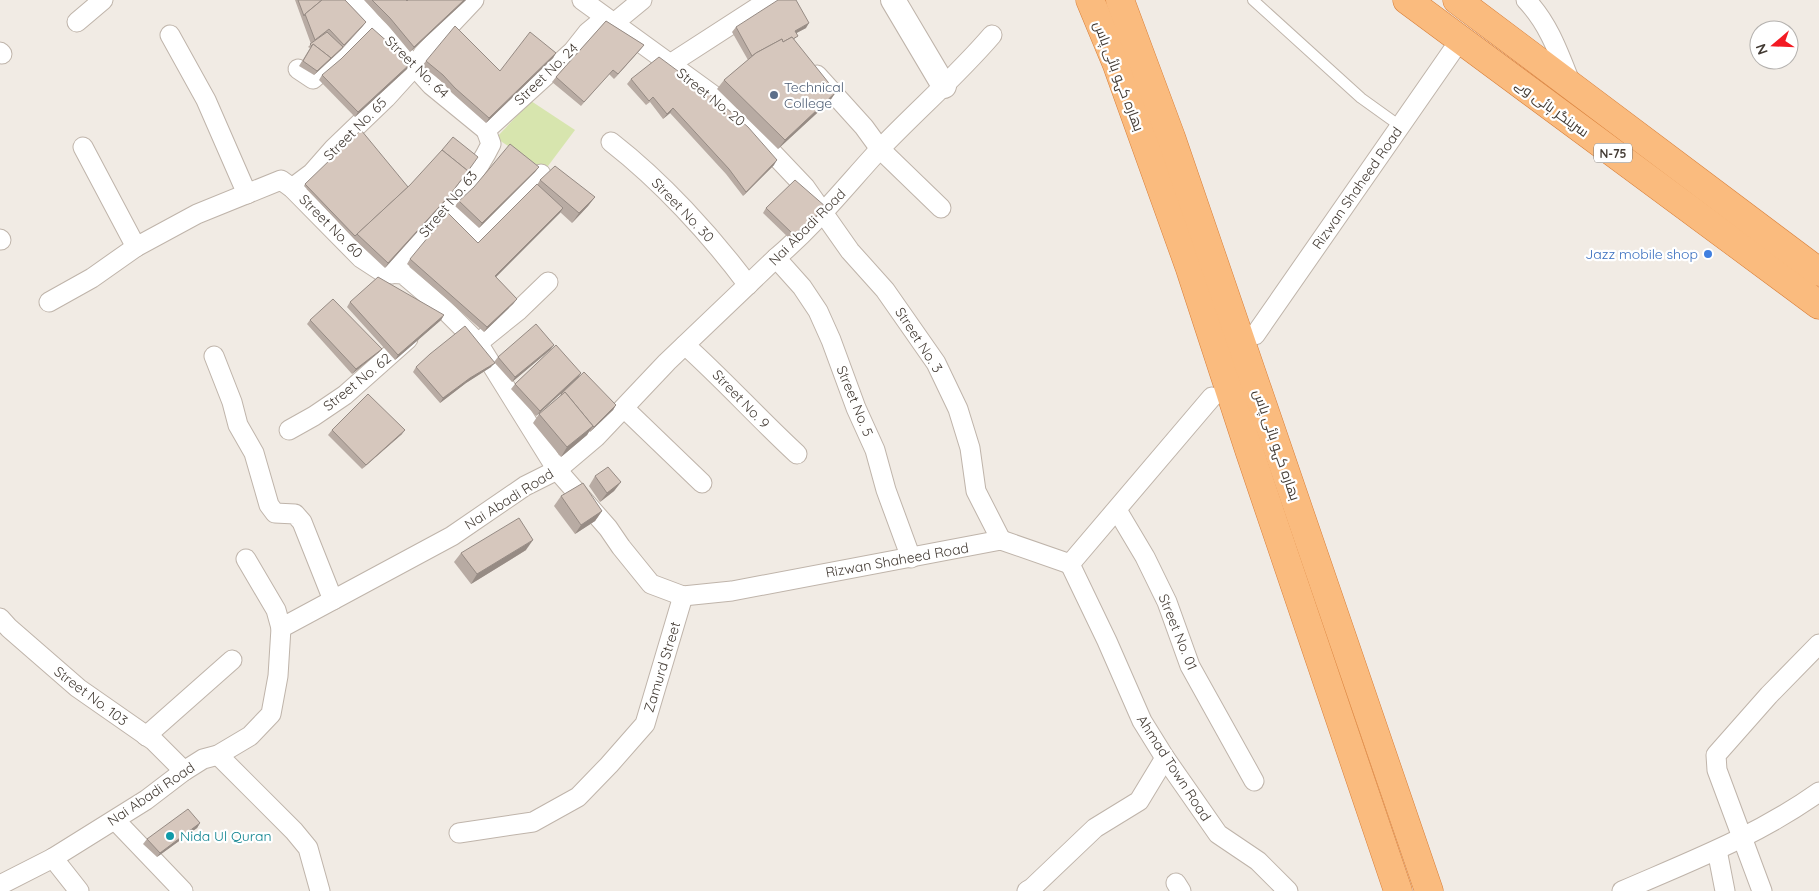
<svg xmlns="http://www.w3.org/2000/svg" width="1819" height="891" viewBox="0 0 1819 891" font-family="Quicksand,Cairo,sans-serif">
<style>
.green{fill:#d7e5ae}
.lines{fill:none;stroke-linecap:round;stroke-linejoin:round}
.service-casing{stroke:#bfb4aa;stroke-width:12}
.minor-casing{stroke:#bfb4aa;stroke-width:21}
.tertiary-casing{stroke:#bfb4aa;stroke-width:26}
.trunk-casing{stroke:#d87e38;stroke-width:29}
.service{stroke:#fff;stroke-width:10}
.minor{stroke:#fff;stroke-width:19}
.tertiary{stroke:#fff;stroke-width:24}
.trunk{stroke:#fabb7e;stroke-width:28}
.wall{fill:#b8aba3}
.shaded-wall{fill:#968b84}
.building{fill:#d6c7bd;stroke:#968b84}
.service-dot{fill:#5c6f8a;stroke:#fff;stroke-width:2}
.shop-dot{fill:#3f7fe0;stroke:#fff;stroke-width:2}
.culture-dot{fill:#0f9aa8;stroke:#fff;stroke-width:2}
.labels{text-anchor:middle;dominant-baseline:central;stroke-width:4.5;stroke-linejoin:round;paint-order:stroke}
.shield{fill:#fff;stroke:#7b7671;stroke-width:1}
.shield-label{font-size:12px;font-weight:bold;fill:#433b34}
.street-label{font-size:14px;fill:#433b34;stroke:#fff}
.service-label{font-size:14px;fill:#4e5e75;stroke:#fff;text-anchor:start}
.shop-label{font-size:14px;fill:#366cbe;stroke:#fff;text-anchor:end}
.culture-label{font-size:14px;fill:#0d838f;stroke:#fff;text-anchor:start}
</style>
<rect width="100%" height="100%" fill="#f1ebe4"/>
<polygon class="green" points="531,101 575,130 545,170 496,138"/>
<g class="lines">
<g class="service-casing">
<polyline id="service" points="1253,0 1361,98 1400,126"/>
</g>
<g class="minor-casing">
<g id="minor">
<polyline points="352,0 373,24 404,55 431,85 486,130"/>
<polyline points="582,0 717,98 748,127 805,187 850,251 885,290 936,363 958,409 970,448 976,491 1001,540"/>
<path d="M1526,0C1549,24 1559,54 1571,84"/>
<polyline points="77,22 103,0"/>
<polyline points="614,23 642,0"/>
<polyline points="170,35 206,100 247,194"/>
<polyline points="0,52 2,54"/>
<polyline points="670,64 769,0"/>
<polyline points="298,69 313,79 373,24"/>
<polyline points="817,75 864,127 880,149 941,208"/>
<polyline points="486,130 573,51 588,32 605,18"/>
<path d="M611,142C661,181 710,234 748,285"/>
<polyline points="83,147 136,247 197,214 281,180 292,188 361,258 384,273 403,274 443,308 478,343 557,470 608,528 621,547 651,584 683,596 732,591 1001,540 1070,564 1212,397"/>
<polyline points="292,188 312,173 334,148 386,98 415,66 423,54 474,0"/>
<polyline points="447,207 480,234 541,174"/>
<polyline points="0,239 1,240"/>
<polyline points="776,258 802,287 818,311 831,340 856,408 875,450 886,490 911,558"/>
<path d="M392,274C423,230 468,192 491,144L486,130"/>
<polyline points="49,302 92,278 136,247"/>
<polyline points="1255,335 1460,40"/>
<polyline points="478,343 519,310 548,282"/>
<path d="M685,345C724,380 759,419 797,454"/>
<polyline points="214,356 232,402 238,425 254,453 269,505 275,513 295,514 302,522 333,600"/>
<polyline points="624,408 702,483"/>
<polyline points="289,430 314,416 345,395 408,339"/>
<polyline points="1117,510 1145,557 1167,602 1190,666 1254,781"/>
<polyline points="246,559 276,610 281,628"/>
<polyline points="1070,564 1107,641 1142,721 1165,758 1218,834 1258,861 1288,891"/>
<polyline points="0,618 9,628 78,688 154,741 184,771"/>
<polyline points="146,736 232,660"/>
<polyline points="218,755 294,831 308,848 320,891"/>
<polyline points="115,820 183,891"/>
<polyline points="459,833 533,822 578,797 609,765 645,724 683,596"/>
<polyline points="1717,850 1725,891"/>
<polyline points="53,858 79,891"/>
<polyline points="1176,883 1181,891"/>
<path d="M0,885L53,858L146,800L184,771L203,759L218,755L250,736L271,714L278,676L281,628L452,536L525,486L557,470L596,437L667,362L776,258C815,225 845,187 879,150C916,111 957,76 992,35"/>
<polyline points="1027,891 1032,888 1095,828 1139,801 1165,758"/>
<path d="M1622,891C1691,861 1757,836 1819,792"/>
<polyline points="1762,891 1717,770 1716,755 1769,695 1819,644"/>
</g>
</g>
<g class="tertiary-casing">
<polyline id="tertiary" points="893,0 944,86"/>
</g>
<g class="trunk-casing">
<g id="trunk">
<polyline points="1090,0 1117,65 1189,266 1249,450 1398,891"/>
<polyline points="1120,0 1171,137 1429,891"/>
<polyline points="1407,0 1819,305"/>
<polyline points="1457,0 1819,272"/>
</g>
</g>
<use href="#service" class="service"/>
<use href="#minor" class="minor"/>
<use href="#tertiary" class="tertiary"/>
<use href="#trunk" class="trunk"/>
</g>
<g class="wall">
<polygon points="295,0 345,0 366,22 362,27 341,50 314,75 299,66 310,48 308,47 311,44"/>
<polygon points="364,0 466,0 410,52 386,23"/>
<polygon points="606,21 644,45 614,79 609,74 581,106 552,82 556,77"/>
<polygon points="736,27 806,28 796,33 794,41 836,92 829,102 778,149 717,89 724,80 748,60 732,32"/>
<polygon points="556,53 553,58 486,123 452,93 440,80 422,66 426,61 500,71"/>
<polygon points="407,69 355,117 319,80 322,75"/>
<polygon points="631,79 774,165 743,196 726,174 670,113 663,119 650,102 646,105 627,84"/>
<polygon points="539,167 535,172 479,228 455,206 459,201"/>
<polygon points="465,176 446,200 385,268 354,239 304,186 305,184 408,187"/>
<polygon points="540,180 595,197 588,206 572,223 560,212 496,277 517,299 513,304 484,332 407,264 410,259 478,243 537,185"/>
<polygon points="826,207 822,212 791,240 763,213 766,208"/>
<polygon points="350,302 444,315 441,320 395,360 347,307"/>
<polygon points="310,320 382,349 378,353 352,374 307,324"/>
<polygon points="554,345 550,350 512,382 494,362 498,357"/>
<polygon points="416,367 491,367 466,383 440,403 413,372"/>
<polygon points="581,373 578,377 616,405 613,410 590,432 589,431 587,435 561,457 533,423 539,414 558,398 561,394 576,380 536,416 511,389 515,384"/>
<polygon points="332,430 402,434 362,469 328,435"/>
<polygon points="595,476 621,482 614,491 600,502 589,486"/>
<polygon points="561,496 602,511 595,521 575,534 554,506"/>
<polygon points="526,550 471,584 454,562 461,553"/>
<polygon points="200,823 197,828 157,857 143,844 147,839"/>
</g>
<g class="shaded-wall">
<polygon points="464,0 466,0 410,52 414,47"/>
<polygon points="366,22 362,27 341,50 314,75 317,71 343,47"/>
<polygon points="809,23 806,28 791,36 795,31"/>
<polygon points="644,45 640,50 614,79 618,74"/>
<polygon points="556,53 553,58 486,123 489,118"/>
<polygon points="410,64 407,69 355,117 358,112"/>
<polygon points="836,92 829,102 778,149 785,140"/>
<polygon points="673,108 670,113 663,119 667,114"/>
<polygon points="777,160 774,165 743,196 746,192"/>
<polygon points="539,167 535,172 479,228 482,223"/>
<polygon points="468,171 446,200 385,268 388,263"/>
<polygon points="595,197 588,206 572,223 579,213"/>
<polygon points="826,207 822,212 791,240 794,235"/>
<polygon points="563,208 560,213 492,281 495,276"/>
<polygon points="517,299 513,304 484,332 487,327"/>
<polygon points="444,315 441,320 395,360 398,355"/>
<polygon points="554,345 550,350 512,382 515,377"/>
<polygon points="382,349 378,353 352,374 356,369"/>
<polygon points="495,363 491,367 466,383 440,403 443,398 470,378"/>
<polygon points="581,373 578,378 536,416 540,411"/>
<polygon points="616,405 613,410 590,432 594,427"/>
<polygon points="593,426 587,435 561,457 567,447"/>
<polygon points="405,430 402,434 362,469 366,465"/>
<polygon points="621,482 614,491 600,502 607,493"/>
<polygon points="602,511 595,521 575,534 581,525"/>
<polygon points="533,540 526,550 471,584 477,574"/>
<polygon points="200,823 197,828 157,857 160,853"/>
</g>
<g class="building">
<polygon points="298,0 322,0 305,14 304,16"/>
<polygon points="322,0 345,0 366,22 344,45 329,29 315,40 305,14"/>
<polygon points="372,0 406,0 407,1 408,0 464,0 414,47 390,18"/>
<polygon points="778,0 796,0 809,23 795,31 798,36 793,39 792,37 783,42 782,39 756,53 752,56 736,27"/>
<polygon points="606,21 644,45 618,74 613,70 584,102 556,77"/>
<polygon points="455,26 500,71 530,32 556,53 489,118 455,88 443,75 426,61"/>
<polygon points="372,28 390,44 410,64 358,112 322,75 341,59"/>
<polygon points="327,32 343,47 329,60 331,58 313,44 312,46 310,44"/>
<polygon points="792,37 836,92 785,140 724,80 756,53 782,39 783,42"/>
<polygon points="313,44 331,58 317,71 303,61"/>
<polygon points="659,57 717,100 748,127 777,160 746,192 729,169 673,108 667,114 653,97 649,101 631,79"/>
<polygon points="361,130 408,187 355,236 305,184"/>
<polygon points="453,137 478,157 468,171 442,150"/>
<polygon points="510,144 539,167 482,223 459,201 474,187"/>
<polygon points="442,150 468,171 449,196 388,263 357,234 410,185"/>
<polygon points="555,166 595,197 579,213 540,180"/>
<polygon points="795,180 826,207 794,235 766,208"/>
<polygon points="537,184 563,208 495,276 517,299 487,327 410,259 448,213 478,243"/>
<polygon points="378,277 444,315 398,355 350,302"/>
<polygon points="333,299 382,349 356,369 310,320"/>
<polygon points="536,324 554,345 515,377 498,357"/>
<polygon points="465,326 495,363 470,378 443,398 416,367 430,354"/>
<polygon points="556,345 581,373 540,411 515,384"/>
<polygon points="584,372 616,405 594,427 593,426 565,392 562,395 561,394"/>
<polygon points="565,392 593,426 567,447 539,414"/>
<polygon points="368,394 405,430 366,465 332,430"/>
<polygon points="608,467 621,482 607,493 595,476"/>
<polygon points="583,483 602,511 581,525 561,496"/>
<polygon points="519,518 533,540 477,574 461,553"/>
<polygon points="188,809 200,823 160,853 147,839"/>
</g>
<circle class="service-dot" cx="774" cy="95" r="5"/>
<circle class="shop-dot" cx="1708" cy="254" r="5"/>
<circle class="culture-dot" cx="170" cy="836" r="5"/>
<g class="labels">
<rect class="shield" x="1594" y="143.5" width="38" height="19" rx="4"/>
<g class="shield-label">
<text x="1613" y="153">N-75</text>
</g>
<g class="street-label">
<text transform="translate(417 67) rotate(44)">Street No. 64</text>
<text transform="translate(546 74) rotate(-44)">Street No. 24</text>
<text transform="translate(1119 76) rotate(69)">بھارہ کہو بائی پاس</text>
<text transform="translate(711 97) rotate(39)">Street No. 20</text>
<text transform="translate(1552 108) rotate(36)">سرینگر ہائی وے</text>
<text transform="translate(355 129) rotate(-45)">Street No. 65</text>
<text transform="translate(1357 188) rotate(-55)">Rizwan Shaheed Road</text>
<text transform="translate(448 204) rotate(-50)">Street No. 63</text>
<text transform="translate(683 210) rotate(46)">Street No. 30</text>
<text transform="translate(331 226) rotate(45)">Street No. 60</text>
<text transform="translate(807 227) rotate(-45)">Nai Abadi Road</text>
<text transform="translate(919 340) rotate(57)">Street No. 3</text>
<text transform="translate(357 382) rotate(-39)">Street No. 62</text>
<text transform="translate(741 399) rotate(46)">Street No. 9</text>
<text transform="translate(855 401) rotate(68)">Street No. 5</text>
<text transform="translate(1277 445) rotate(71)">بھارہ کہو بائی پاس</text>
<text transform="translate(509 499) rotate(-32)">Nai Abadi Road</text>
<text transform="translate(897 560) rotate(-10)">Rizwan Shaheed Road</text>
<text transform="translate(1178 632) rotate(68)">Street No. 01</text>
<text transform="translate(662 667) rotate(-73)">Zamurd Street</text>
<text transform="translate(91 696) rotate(37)">Street No. 103</text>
<text transform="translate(1174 768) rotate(57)">Ahmad Town Road</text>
<text transform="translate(151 794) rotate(-34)">Nai Abadi Road</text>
</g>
<g class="service-label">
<text x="784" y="87">Technical<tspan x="784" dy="16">College</tspan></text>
</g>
<g class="shop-label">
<text x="1698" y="254">Jazz mobile shop</text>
</g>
<g class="culture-label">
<text x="180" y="836">Nida Ul Quran</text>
</g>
</g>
<g transform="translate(1774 45) rotate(251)"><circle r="24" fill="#ffffff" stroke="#b4b1ae"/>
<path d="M0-4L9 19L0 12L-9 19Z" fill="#f31a23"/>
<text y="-8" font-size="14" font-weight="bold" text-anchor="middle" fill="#433b34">N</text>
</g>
</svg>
